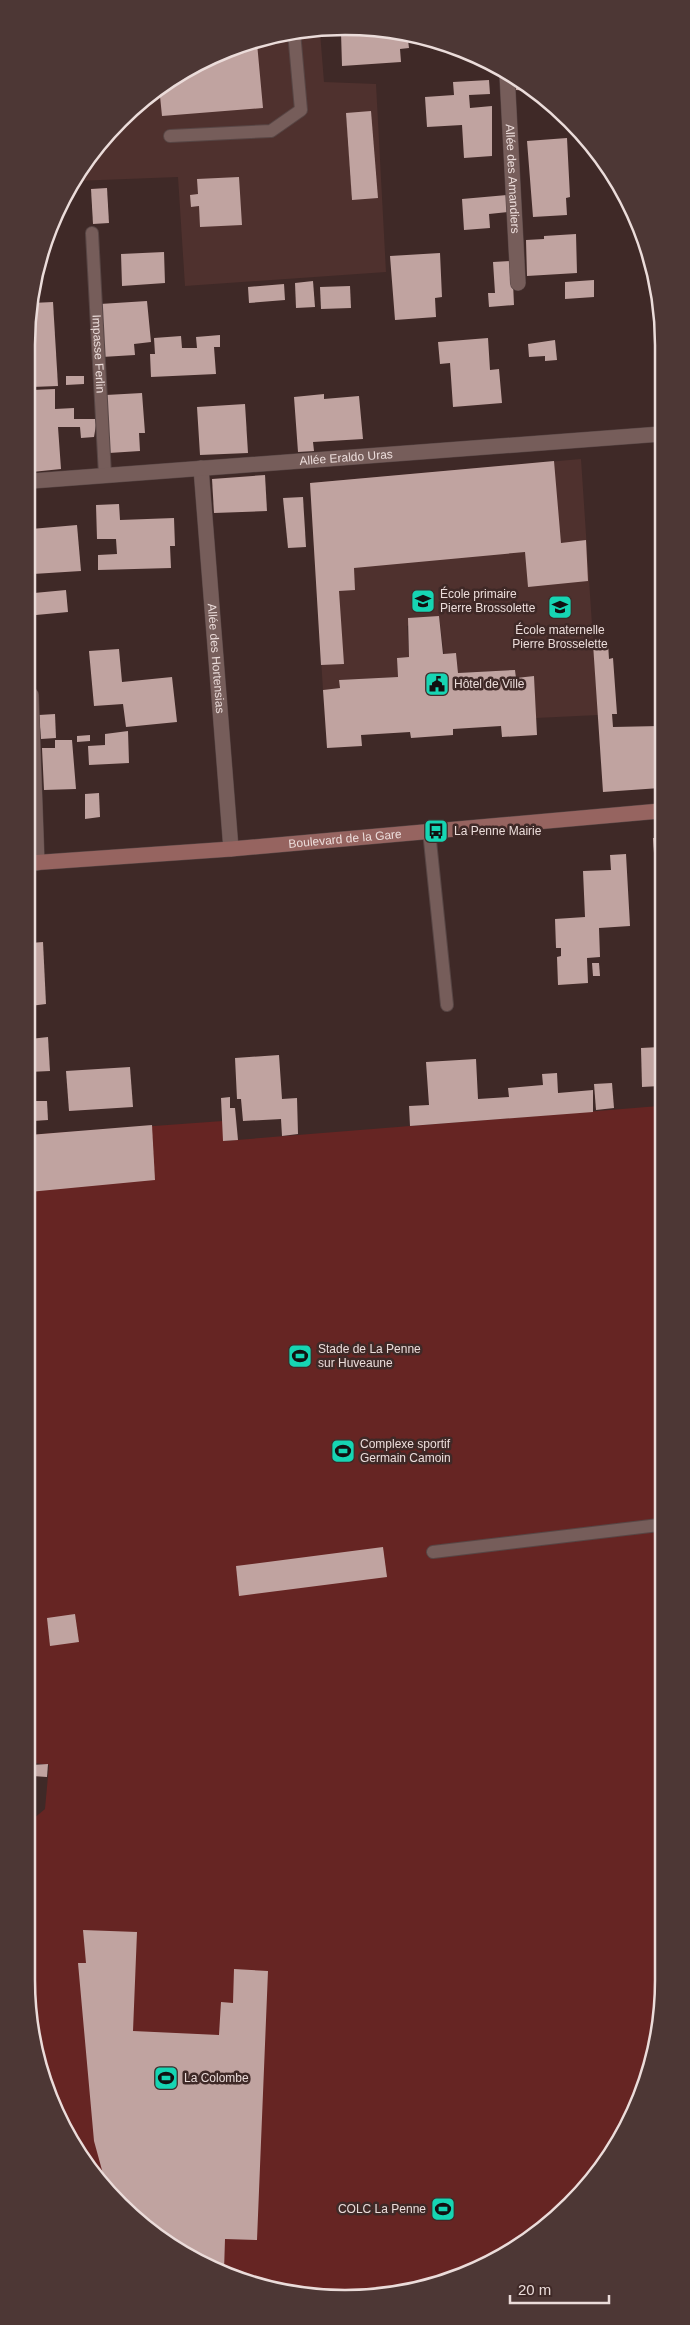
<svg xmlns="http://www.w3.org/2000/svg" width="690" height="2325" viewBox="0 0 690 2325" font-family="Helvetica,sans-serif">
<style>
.built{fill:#4f312e}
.green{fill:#662523}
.building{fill:#c0a3a0}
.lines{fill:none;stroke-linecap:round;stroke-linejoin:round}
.lane-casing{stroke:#584645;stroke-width:14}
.street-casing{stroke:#584645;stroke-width:16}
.secondary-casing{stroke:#584645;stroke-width:16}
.lane{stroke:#765d5a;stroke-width:12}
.street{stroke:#765d5a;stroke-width:15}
.secondary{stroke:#966460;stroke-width:15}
.labels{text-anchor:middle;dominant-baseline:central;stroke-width:5;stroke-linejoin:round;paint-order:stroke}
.street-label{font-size:12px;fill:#ebdcda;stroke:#3f2927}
.poi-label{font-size:12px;fill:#ebdcda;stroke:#3f2927;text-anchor:start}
.rim{fill:none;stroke:#ebdcda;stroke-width:2.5}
</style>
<rect width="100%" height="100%" fill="#3f2927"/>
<g class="built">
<polygon points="283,32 320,32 324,82 376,84 386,272 185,286 178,177 75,181 80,168 168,80"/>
<polygon points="581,459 598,715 536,718 534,676 516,678 515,670 458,673 456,653 444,654 439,616 407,626 409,657 397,658 398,677 340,680 340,688 323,690 310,483"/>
</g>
<polygon class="green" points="659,1106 658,2042 621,2140 539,2233 428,2288 324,2298 204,2266 106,2190 50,2102 26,1980 27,1824 45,1809 49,1765 27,1762 29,1135 223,1121 224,1141"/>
<g class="building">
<polygon points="341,32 407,32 409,48 400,49 401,62 342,66"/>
<polygon points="257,43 263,108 162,116 160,96 150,97 168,80"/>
<polygon points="489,80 490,94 469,95 470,108 492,106 492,156 464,158 462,125 427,127 425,97 454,95 453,82"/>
<polygon points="515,80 531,91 516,90"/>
<polygon points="371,111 378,198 352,200 346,113"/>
<polygon points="567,138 570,197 566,198 567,215 533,217 527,141"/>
<polygon points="239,177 242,225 200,227 199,206 191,207 190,195 198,194 197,179"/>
<polygon points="107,188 109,223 93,224 91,189"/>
<polygon points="507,195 508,212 489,214 490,228 464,230 462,199"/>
<polygon points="576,234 577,273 527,276 526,240 544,239 544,236"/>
<polygon points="164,252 165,283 122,286 121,254"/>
<polygon points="440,253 442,297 435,298 436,317 395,320 390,256"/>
<polygon points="512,261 514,305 489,307 488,293 495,293 493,262"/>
<polygon points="594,280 594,297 565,299 565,282"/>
<polygon points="313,281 315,307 296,308 295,283"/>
<polygon points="284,284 285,300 249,303 248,287"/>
<polygon points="350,286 351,308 321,309 320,287"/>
<polygon points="147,301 151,342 134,344 135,355 102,357 100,304"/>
<polygon points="53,302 58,386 32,387 32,303"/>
<polygon points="220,335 220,347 214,347 216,374 151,377 150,354 155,354 154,338 181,336 182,348 197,348 196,337"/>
<polygon points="488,338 490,370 499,369 502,403 453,407 450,363 440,364 438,342"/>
<polygon points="555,340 557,360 545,361 545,356 529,357 528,344"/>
<polygon points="66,376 84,376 84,384 66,385"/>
<polygon points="55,389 55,409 74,408 74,419 97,419 94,437 81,438 80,427 58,427 61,469 32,472 32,390"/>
<polygon points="142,393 145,433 139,433 140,451 109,453 106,395"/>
<polygon points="324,394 324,399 359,396 363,439 313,442 314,451 298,452 294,397"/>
<polygon points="245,404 248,453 200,455 197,407"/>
<polygon points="554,461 561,543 586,540 588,581 528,587 525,552 354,568 355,590 339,591 344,664 321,665 310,483"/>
<polygon points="265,475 267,511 214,513 212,479"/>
<polygon points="303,497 306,547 288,548 283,498"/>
<polygon points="119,504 120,520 174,518 175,546 170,546 171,568 98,570 98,555 117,554 116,539 97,539 96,505"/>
<polygon points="77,525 81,571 33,574 31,529"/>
<polygon points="66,590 68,612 36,615 34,593"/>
<polygon points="439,616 443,654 456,653 458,673 515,670 516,678 534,676 537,735 502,737 501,726 453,729 453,735 411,738 410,732 361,735 362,746 327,748 323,690 340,688 339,680 398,677 397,658 409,657 408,618"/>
<polygon points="608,643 609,659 613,658 617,714 612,714 613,727 660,726 660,788 603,792 593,644"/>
<polygon points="119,649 122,682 172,677 177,722 126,727 123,704 94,706 89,651"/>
<polygon points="55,714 56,738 41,739 39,715"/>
<polygon points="128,731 129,763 89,765 88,746 105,745 105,734"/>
<polygon points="90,735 90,741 77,742 77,736"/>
<polygon points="55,740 72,740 76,789 44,790 42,748 55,748"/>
<polygon points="99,793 100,817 85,819 85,794"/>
<polygon points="653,838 660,838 660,914 658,914"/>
<polygon points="626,854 630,926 599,928 600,957 587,958 588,983 558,985 557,957 561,956 561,948 556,948 555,919 585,917 583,871 611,870 610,855"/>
<polygon points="43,942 46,1004 30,1006 30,943"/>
<polygon points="592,963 599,963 600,976 593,976"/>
<polygon points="48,1037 50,1071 29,1072 30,1039"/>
<polygon points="660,1047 660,1086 642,1087 641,1048"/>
<polygon points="279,1055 282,1099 297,1098 298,1134 282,1136 281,1119 243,1121 241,1099 237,1099 235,1058"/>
<polygon points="476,1059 478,1099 509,1097 508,1088 543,1085 542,1074 557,1073 558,1093 593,1090 593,1112 410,1126 409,1106 429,1105 426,1062"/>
<polygon points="130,1067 133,1107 69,1111 66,1071"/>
<polygon points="612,1083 614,1108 596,1110 594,1084"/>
<polygon points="230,1097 230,1108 235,1108 238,1140 223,1141 221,1098"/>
<polygon points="33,1101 47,1101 48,1120 33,1121"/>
<polygon points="152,1125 155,1180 29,1192 29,1135"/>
<polygon points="383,1547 387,1577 239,1596 236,1566"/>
<polygon points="75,1614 79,1642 50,1646 47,1618"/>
<polygon points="48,1764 47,1777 32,1776 32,1765"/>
<polygon points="83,1930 137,1932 133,2031 219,2035 221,2002 233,2003 234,1969 268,1971 257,2240 225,2239 224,2271 204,2266 108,2192 94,2141 78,1963 86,1963"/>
</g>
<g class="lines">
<g class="lane-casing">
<g id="lane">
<polyline points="170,136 271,131 301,110 294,32"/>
<path id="s1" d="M92,233L105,475"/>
<polyline points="429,831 447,1005"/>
<polyline points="433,1552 659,1525"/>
</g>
</g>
<g class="street-casing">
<g id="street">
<path id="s2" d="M507,74L518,283"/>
<path id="s3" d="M201,468L231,849"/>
<path id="s4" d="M32,481L661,434"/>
<polyline points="31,695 37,863"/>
</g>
</g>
<g class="secondary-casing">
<g id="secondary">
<path id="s5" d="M30,863L231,849L660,811"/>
</g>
</g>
<use href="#lane" class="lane"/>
<use href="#street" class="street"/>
<use href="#secondary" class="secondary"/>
</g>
<defs>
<g id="school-square" transform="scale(1.25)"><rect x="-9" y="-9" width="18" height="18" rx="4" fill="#16d5b3" stroke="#3f2927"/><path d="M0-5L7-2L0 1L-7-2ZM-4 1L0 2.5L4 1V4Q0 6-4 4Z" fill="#111"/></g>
<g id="civic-square" transform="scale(1.25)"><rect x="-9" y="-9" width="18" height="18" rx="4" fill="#16d5b3" stroke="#3f2927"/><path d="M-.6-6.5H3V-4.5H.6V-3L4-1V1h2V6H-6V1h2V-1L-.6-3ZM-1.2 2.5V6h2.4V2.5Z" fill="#111"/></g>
<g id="bus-square" transform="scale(1.25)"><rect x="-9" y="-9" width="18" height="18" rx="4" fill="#16d5b3" stroke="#3f2927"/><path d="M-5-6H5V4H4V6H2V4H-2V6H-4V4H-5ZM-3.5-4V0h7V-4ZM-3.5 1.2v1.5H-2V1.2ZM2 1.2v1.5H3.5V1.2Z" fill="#111"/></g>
<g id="stadium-square" transform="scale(1.25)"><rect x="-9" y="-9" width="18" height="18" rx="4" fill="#16d5b3" stroke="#3f2927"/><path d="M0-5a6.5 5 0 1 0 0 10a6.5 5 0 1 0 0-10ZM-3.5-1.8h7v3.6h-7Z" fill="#111"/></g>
</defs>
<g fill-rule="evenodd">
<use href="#school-square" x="423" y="601"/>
<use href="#school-square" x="560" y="607"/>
<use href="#civic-square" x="437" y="684"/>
<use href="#bus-square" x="436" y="831"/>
<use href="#stadium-square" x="300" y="1356"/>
<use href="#stadium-square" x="343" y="1451"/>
<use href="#stadium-square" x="166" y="2078"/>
<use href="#stadium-square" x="443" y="2209"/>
</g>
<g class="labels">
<g class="street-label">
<text stroke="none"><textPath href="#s2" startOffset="105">Allée des Amandiers</textPath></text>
<text stroke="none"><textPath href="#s1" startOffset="121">Impasse Ferlin</textPath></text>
<text stroke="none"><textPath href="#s4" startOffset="315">Allée Eraldo Uras</textPath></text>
<text stroke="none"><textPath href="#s3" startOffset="191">Allée des Hortensias</textPath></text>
<text stroke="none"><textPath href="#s5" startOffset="316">Boulevard de la Gare</textPath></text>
</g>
<g class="poi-label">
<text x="440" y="594">École primaire<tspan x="440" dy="14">Pierre Brossolette</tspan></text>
<text x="560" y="630" text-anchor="middle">École maternelle<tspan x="560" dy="14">Pierre Brosselette</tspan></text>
<text x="454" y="684">Hôtel de Ville</text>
<text x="454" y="831">La Penne Mairie</text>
<text x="318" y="1349">Stade de La Penne<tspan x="318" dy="14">sur Huveaune</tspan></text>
<text x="360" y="1444">Complexe sportif<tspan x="360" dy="14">Germain Camoin</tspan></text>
<text x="184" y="2078">La Colombe</text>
<text x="426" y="2209" text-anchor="end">COLC La Penne</text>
</g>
</g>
<path d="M0 0H690V2325H0ZM345 35H345A310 310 0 0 1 655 345V1980A310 310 0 0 1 345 2290H345A310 310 0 0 1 35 1980V345A310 310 0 0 1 345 35Z" fill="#4d3735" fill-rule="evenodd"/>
<path class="rim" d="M345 35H345A310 310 0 0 1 655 345V1980A310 310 0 0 1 345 2290H345A310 310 0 0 1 35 1980V345A310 310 0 0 1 345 35Z"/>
<path d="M510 2295v8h99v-8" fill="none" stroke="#ebdcda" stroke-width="2.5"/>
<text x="518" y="2295" font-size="15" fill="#ebdcda" stroke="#3f2927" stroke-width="4" paint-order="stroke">20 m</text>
</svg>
